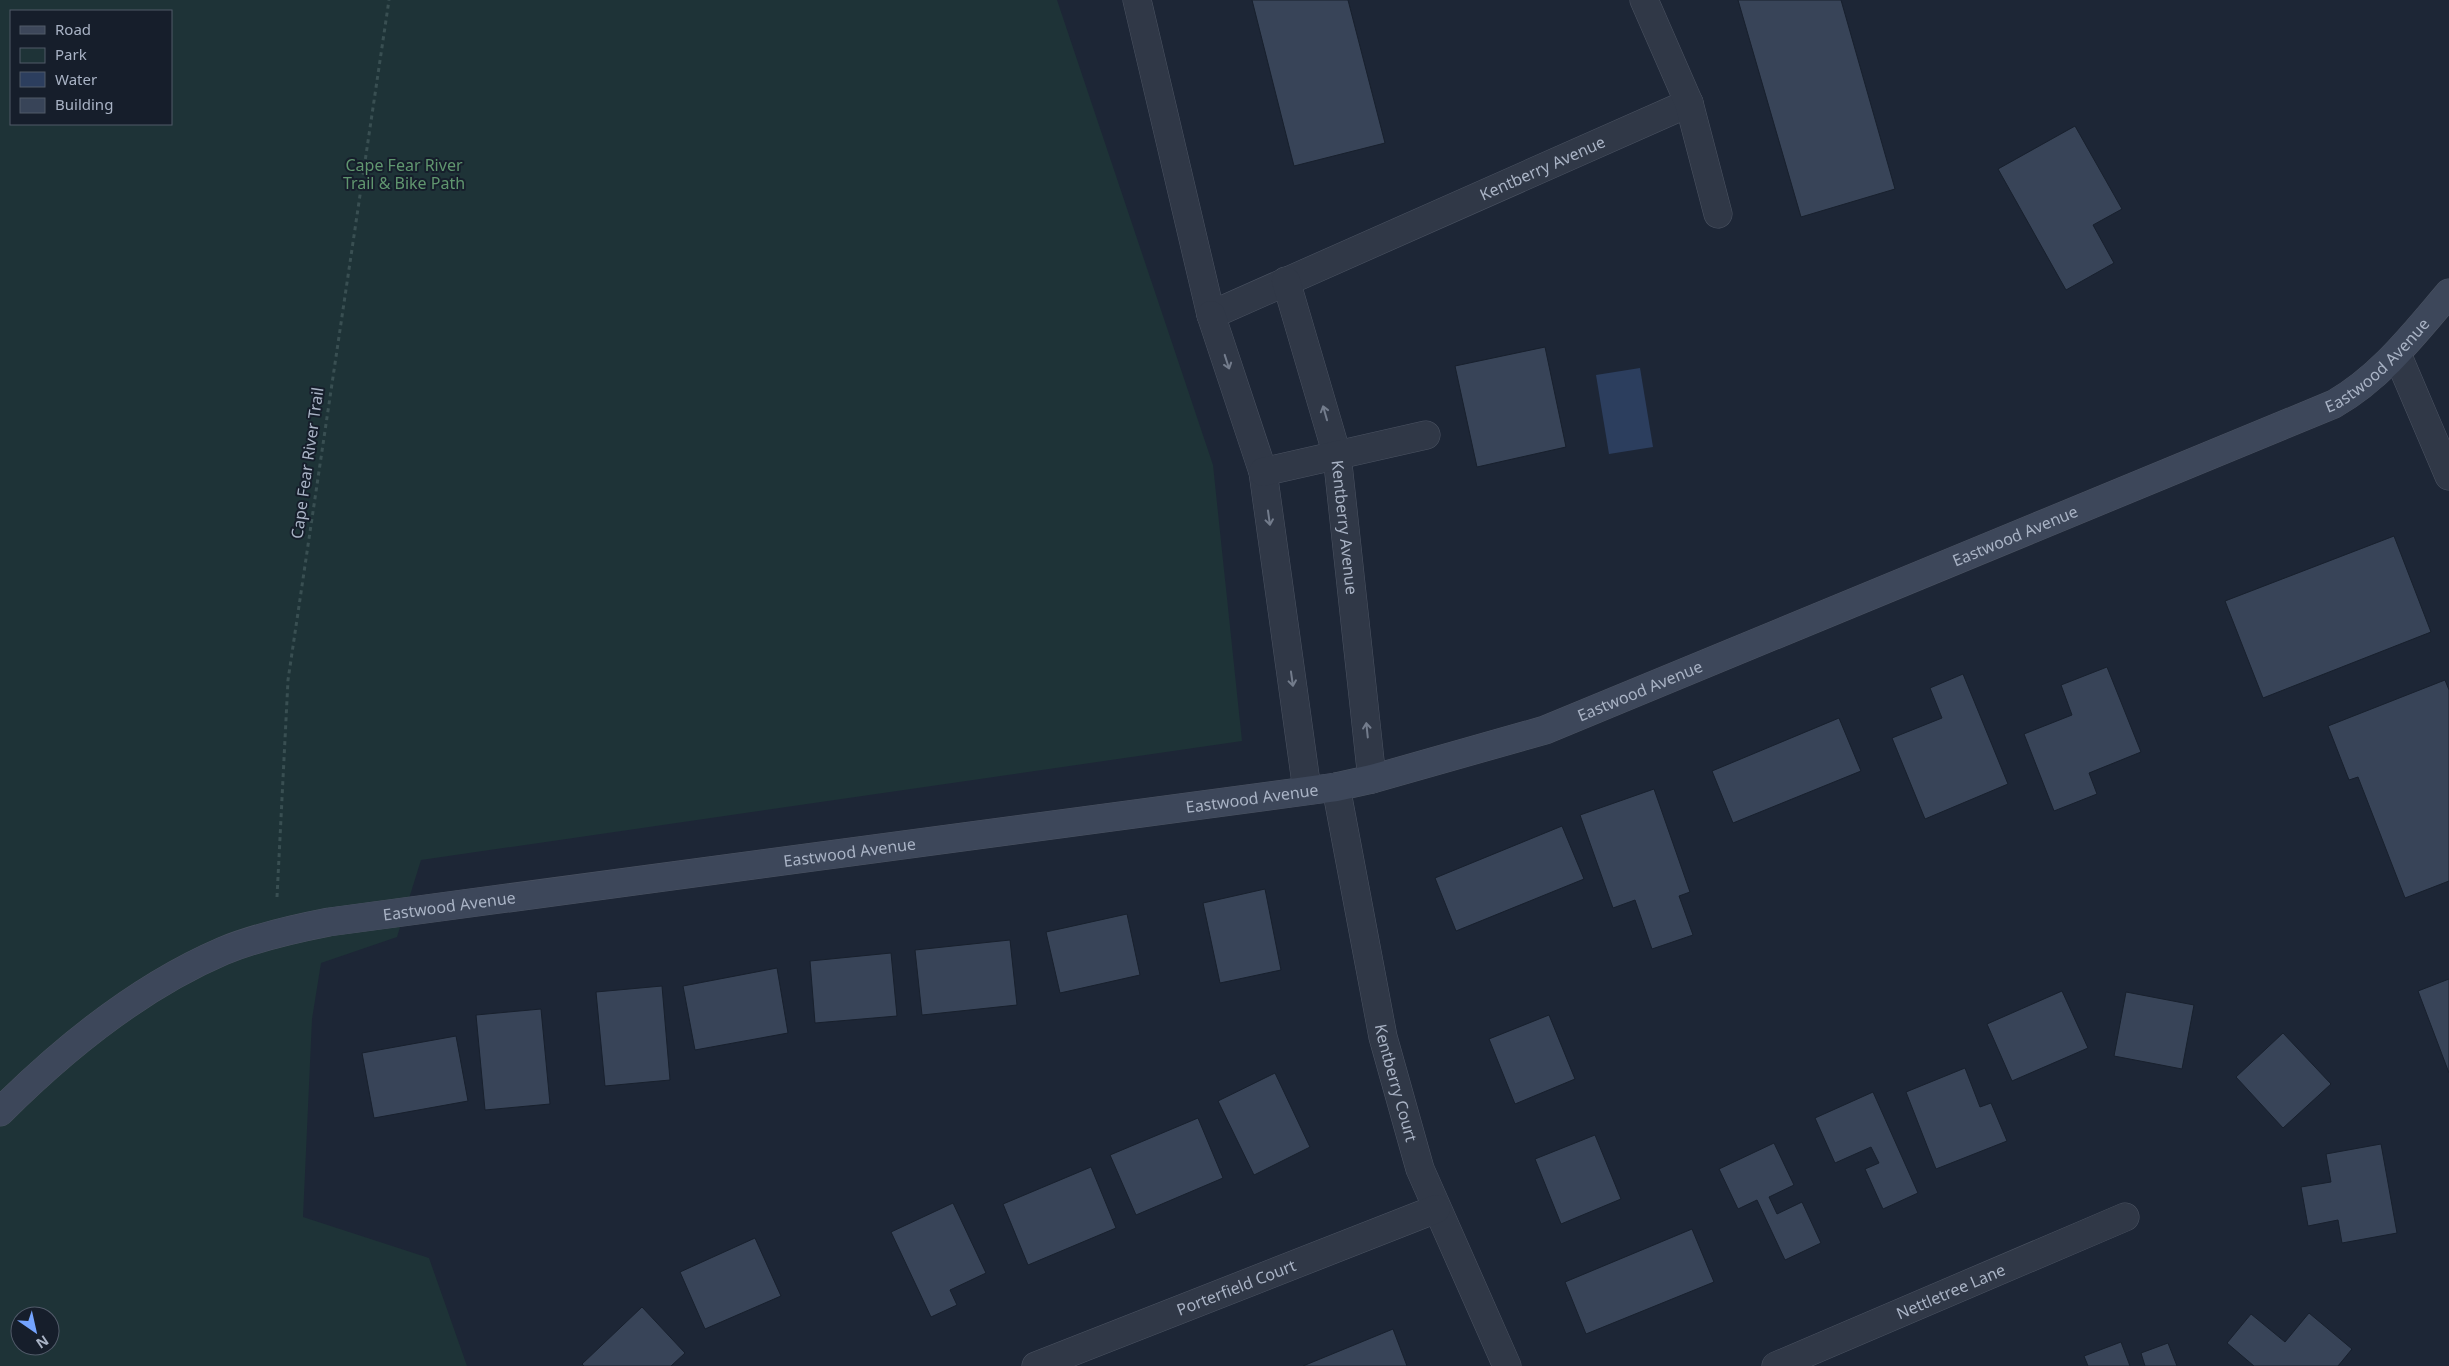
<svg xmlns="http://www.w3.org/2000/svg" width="2449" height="1366" viewBox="0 0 2449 1366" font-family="'Noto Sans',sans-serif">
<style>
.green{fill:#1e3337;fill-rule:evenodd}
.water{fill:#2c3e5e}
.building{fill:#384458;stroke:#18202d}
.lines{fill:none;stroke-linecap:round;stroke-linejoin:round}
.street-casing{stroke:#4b5362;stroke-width:29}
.secondary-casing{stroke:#4b5362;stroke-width:29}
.path{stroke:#394f52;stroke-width:3;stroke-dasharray:4 4;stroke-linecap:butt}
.street{stroke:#303847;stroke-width:28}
.secondary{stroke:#3d475a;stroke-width:28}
.oneway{stroke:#737c8c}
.labels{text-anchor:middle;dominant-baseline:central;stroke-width:4;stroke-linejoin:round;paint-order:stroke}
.park-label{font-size:16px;fill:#60966f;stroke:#161e2b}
.street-label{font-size:16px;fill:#a9b3c5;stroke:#161e2b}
</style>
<rect width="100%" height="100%" fill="#1d2636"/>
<path class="green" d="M0,0H1057L1213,465L1242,741L421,860L397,937L321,963L312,1019L303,1217L429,1258L467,1366H0ZM11,11H171V124H11ZM20,1316H50V1346H20Z"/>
<polygon class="water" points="1640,368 1653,447 1609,454 1596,375"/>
<g class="building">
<polygon points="1252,0 1348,0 1385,143 1294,166"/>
<polygon points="1738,0 1841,0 1895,189 1801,217"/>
<polygon points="2075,126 2122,209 2093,225 2114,263 2066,290 1998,169"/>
<polygon points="1545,347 1566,447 1477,467 1455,366"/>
<polygon points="2394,536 2431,632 2263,698 2225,601"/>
<polygon points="2107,667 2141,752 2089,773 2097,794 2054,811 2024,734 2072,715 2061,685"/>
<polygon points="1963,674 2008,784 1925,819 1892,738 1942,718 1930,688"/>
<polygon points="2445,680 2449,690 2449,881 2405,898 2358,777 2349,780 2328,726"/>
<polygon points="1839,718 1861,771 1733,823 1712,771"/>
<polygon points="1654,789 1690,892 1679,896 1693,935 1652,949 1635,900 1613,908 1580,815"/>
<polygon points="1562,826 1584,879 1456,931 1435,878"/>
<polygon points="1265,889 1281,970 1220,983 1203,903"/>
<polygon points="1127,914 1140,975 1060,993 1046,932"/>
<polygon points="1010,940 1017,1005 922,1015 915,950"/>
<polygon points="891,953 897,1016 815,1023 810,961"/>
<polygon points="777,968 788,1033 695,1050 683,986"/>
<polygon points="2449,979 2449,1073 2418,991"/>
<polygon points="662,986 670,1080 605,1086 596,992"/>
<polygon points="2062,991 2088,1048 2012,1081 1987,1024"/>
<polygon points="2126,992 2194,1005 2182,1069 2114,1056"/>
<polygon points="541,1009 550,1104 485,1110 476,1015"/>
<polygon points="1549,1015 1575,1079 1515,1104 1489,1039"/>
<polygon points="2283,1033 2331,1084 2283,1128 2236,1077"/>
<polygon points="456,1036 468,1101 374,1118 362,1053"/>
<polygon points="1965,1068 1980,1107 1991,1103 2007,1141 1936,1169 1906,1092"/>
<polygon points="1275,1073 1310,1147 1254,1175 1218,1101"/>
<polygon points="1873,1092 1918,1193 1883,1209 1865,1169 1879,1163 1871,1147 1835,1163 1815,1118"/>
<polygon points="1198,1118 1223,1178 1136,1215 1110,1155"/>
<polygon points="1595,1135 1621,1199 1561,1224 1535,1159"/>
<polygon points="1774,1143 1794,1185 1769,1197 1777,1214 1802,1202 1821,1243 1785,1260 1757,1200 1738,1209 1719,1169"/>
<polygon points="2381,1144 2397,1233 2342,1243 2338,1220 2308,1226 2301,1187 2331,1182 2326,1154"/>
<polygon points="1091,1167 1116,1228 1028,1265 1003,1204"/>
<polygon points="953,1203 986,1273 950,1290 957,1305 931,1317 891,1232"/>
<polygon points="1692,1229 1714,1282 1586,1334 1565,1282"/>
<polygon points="755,1238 781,1296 705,1329 680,1272"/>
<polygon points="642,1307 685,1353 671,1366 584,1366 582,1364"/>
<polygon points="2309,1313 2352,1349 2338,1366 2254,1366 2227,1343 2251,1314 2285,1342"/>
<polygon points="1393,1329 1407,1366 1303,1366"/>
<polygon points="2121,1342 2130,1366 2088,1366 2084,1356"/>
<polygon points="2168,1343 2177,1366 2145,1366 2141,1353"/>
</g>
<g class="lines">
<g class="street-casing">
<g id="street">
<path id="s1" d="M1137,0L1211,315L1689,103"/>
<polyline points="1644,0 1689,103 1718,214"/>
<path id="s2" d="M1286,281L1337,455L1372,779"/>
<polyline points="1211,315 1263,472 1307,790"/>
<polyline points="2397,354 2449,476"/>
<polyline points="1263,472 1426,435"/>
<path id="s3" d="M1336,787L1383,1037L1420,1169L1507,1366"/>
<path id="s4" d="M1036,1366L1436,1209"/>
<path id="s5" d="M1776,1366L2125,1217"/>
</g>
</g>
<g class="secondary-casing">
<g id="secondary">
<path id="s6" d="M0,1112C64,1048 139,987 223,951C257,937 293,929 329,922L1336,787L1372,779L1545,730L2334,404C2381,377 2414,334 2449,293"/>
</g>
</g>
<polyline class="path" points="277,897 288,680 389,0"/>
<use href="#street" class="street"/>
<use href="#secondary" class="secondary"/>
</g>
<defs><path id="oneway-shaft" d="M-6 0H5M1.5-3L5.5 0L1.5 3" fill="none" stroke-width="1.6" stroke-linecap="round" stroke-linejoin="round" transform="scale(1.25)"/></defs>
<g class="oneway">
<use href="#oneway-shaft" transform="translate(1227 362) rotate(72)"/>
<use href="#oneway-shaft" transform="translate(1325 413) rotate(-106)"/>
<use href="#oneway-shaft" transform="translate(1269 518) rotate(82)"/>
<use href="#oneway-shaft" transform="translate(1292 679) rotate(82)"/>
<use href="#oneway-shaft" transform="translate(1367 730) rotate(-96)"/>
</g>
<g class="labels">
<g class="park-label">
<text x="404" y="165">Cape Fear River<tspan x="404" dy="18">Trail &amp; Bike Path</tspan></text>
</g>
<g class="street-label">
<text stroke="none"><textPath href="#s1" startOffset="686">Kentberry Avenue</textPath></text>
<text stroke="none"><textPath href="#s6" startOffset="2531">Eastwood Avenue</textPath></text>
<text transform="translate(307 463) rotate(-82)">Cape Fear River Trail</text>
<text stroke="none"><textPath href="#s2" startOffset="254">Kentberry Avenue</textPath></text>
<text stroke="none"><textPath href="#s6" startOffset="2128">Eastwood Avenue</textPath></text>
<text stroke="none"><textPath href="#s6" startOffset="1722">Eastwood Avenue</textPath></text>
<text stroke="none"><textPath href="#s6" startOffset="1318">Eastwood Avenue</textPath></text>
<text stroke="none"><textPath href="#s6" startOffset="912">Eastwood Avenue</textPath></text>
<text stroke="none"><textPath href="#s6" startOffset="508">Eastwood Avenue</textPath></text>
<text stroke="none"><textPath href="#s3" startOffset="302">Kentberry Court</textPath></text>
<text stroke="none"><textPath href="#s4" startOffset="215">Porterfield Court</textPath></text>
<text stroke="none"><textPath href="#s5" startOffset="190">Nettletree Lane</textPath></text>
</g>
</g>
<rect x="10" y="10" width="162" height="115" fill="#161e2b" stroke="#515a69"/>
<rect x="20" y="26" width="25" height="8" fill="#3d475a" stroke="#515a69"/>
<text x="55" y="35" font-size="15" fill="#a9b3c5">Road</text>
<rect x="20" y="48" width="25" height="15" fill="#1e3337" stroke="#515a69"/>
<text x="55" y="60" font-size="15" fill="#a9b3c5">Park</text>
<rect x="20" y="72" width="25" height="15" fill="#2c3e5e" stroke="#515a69"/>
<text x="55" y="85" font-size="15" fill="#a9b3c5">Water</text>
<rect x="20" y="98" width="25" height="15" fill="#384458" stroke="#515a69"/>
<text x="55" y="110" font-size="15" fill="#a9b3c5">Building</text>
<g transform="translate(35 1331) rotate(146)"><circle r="24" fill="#161e2b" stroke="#515a69"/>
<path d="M0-4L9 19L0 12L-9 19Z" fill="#74a4ff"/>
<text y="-8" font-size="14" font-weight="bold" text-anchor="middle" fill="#a9b3c5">N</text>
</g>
</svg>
